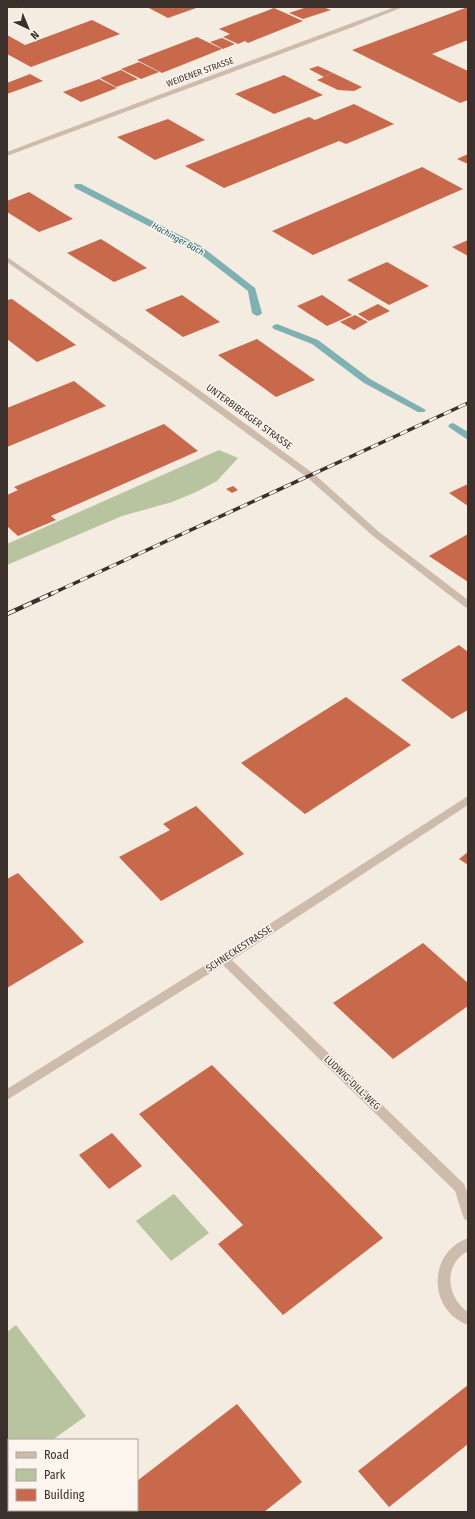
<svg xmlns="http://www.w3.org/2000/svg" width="475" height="1519" viewBox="0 0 475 1519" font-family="'Fira Sans Condensed',sans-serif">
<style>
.green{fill:#b8c4a0}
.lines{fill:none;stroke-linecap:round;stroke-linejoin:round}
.stream{fill:#7fb0b2;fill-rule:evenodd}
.building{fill:#c8694b}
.minor{fill:#cdbbac;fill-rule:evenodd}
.rail-far1-casing{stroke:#3b302b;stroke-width:3.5}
.rail-casing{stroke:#3b302b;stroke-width:4.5}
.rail-far1{stroke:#fbf5ee;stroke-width:2.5;stroke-dasharray:8;stroke-linecap:butt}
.rail{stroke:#fbf5ee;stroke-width:3;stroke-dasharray:9;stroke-linecap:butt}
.labels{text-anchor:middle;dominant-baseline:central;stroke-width:3;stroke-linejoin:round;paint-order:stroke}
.far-street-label{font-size:9px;fill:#3b302b;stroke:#fbf5ee}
.far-water-label{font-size:9px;font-style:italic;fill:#1f5a5e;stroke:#fbf5ee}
.street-label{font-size:10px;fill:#3b302b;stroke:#fbf5ee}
</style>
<rect width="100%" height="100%" fill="#f4ebe1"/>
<g class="green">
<polygon points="219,450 238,458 217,481 196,492 172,502 122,516 7,565 7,544"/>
<polygon points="174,1194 209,1233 171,1261 136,1221"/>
<polygon points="16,1325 86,1416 52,1440 9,1440 9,1471 7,1473 7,1332"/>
</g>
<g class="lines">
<g class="stream">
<polygon points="75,184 81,184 201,246 255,288 262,313 260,315 257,316 252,313 248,291 195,250 75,188 74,186"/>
<polygon points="277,324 318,340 370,379 426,410 424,412 418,412 364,383 312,344 274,329 272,327 274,325"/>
<polygon points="453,423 468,432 468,440 450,428 448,426 450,424"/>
</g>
</g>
<g class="building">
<polygon points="147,7 199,7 168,18"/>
<polygon points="307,7 323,7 331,10 303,19 289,13"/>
<polygon points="468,7 468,40 432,54 468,71 468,100 460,103 352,50"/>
<polygon points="274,8 303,21 248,43 245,41 238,44 223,37 230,34 219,29"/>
<polygon points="92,20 120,34 31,67 7,54 7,35 25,45"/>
<polygon points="197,37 222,49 162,73 137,60"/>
<polygon points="222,38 235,44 223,49 210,42"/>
<polygon points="139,62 159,72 141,79 121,69"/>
<polygon points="318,66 333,73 324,77 309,69"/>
<polygon points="121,70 138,79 116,87 100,78"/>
<polygon points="333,73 362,87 354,91 338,90 317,80"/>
<polygon points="30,74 43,81 7,94 7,83"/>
<polygon points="284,75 323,95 274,114 235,94"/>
<polygon points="99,79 117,88 81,102 63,92"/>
<polygon points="354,104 394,124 346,144 339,141 224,188 185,166 309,117 315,120"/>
<polygon points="168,119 205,140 155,160 117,137"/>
<polygon points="468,154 468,164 457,159"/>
<polygon points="422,167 463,189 313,255 272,231"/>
<polygon points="29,192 73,219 39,232 7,212 7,201"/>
<polygon points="101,239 147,268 114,282 67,253"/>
<polygon points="468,240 468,256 452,247"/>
<polygon points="387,262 429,286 389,305 347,280"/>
<polygon points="182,295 220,322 183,337 145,310"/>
<polygon points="322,295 352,315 327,326 297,306"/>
<polygon points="12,299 76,345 37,362 7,339 7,300"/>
<polygon points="378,304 390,311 369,321 358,314"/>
<polygon points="355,315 368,322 354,330 340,322"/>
<polygon points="257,339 315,380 276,397 218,355"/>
<polygon points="74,381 106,406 7,447 7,408"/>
<polygon points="164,424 198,451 51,516 56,520 18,536 7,526 7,495 18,490 14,487"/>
<polygon points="468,484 468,506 449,493"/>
<polygon points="233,486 238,490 232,493 226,489"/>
<polygon points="468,534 468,582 429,556"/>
<polygon points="459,645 468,652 468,710 452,719 401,680"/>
<polygon points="346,697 411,745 305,814 241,763"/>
<polygon points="196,806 244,854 161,901 119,857 170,830 163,824"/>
<polygon points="468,852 468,865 459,859"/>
<polygon points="18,873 84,942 7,988 7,879"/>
<polygon points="423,943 468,983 468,1006 393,1059 333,1003"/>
<polygon points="212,1065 383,1238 283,1315 218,1244 243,1225 139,1114"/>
<polygon points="112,1133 142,1166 109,1189 79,1155"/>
<polygon points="468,1385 468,1444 389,1507 358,1471"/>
<polygon points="237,1404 302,1482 264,1512 96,1512 98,1510 137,1510 137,1481"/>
</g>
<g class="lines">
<g class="minor">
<polygon points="395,7 403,7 353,27 7,156 7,152 54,134"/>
<polygon points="7,257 195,387 314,474 379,532 468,600 468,608 465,607 373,536 308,478 189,391 7,262"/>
<polygon points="468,796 468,805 232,960 464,1184 468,1194 468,1221 464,1219 455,1191 223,965 7,1100 7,1089 220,956"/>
<path d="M468,1238V1251C443,1264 446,1297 468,1312V1325C428,1310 427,1253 468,1238Z"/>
</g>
<g class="rail-far1-casing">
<polyline id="rail-far1" points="51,594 468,403"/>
</g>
<g class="rail-casing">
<polyline id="rail" points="7,614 53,593"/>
</g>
<use href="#rail-far1" class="rail-far1"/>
<use href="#rail" class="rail"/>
</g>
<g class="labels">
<g class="far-street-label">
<text transform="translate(200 72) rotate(-20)">WEIDENER STRASSE</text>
</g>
<g class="far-water-label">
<text transform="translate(178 239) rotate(29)">Hachinger Bach</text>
</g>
<g class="street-label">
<text transform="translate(249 417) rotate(36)">UNTERBIBERGER STRASSE</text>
<text transform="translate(239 949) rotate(-33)">SCHNECKESTRASSE</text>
<text transform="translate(352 1083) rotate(44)">LUDWIG-DILL-WEG</text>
</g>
</g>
<rect width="475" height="1519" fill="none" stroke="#3b302b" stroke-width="16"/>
<rect x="8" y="1439" width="130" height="72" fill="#fbf5ee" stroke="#aea6a0"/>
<rect x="16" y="1452" width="20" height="6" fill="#cdbbac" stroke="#aea6a0"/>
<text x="44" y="1459" font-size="12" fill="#3b302b">Road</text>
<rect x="16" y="1469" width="20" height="12" fill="#b8c4a0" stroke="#aea6a0"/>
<text x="44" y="1479" font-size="12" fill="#3b302b">Park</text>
<rect x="16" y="1489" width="20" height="12" fill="#c8694b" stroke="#aea6a0"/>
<text x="44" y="1499" font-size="12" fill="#3b302b">Building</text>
<g transform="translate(28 28) rotate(136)" stroke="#fbf5ee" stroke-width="3" paint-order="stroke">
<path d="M0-3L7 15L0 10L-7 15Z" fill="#3b302b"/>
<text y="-6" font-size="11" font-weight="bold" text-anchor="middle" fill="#3b302b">N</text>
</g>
</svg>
